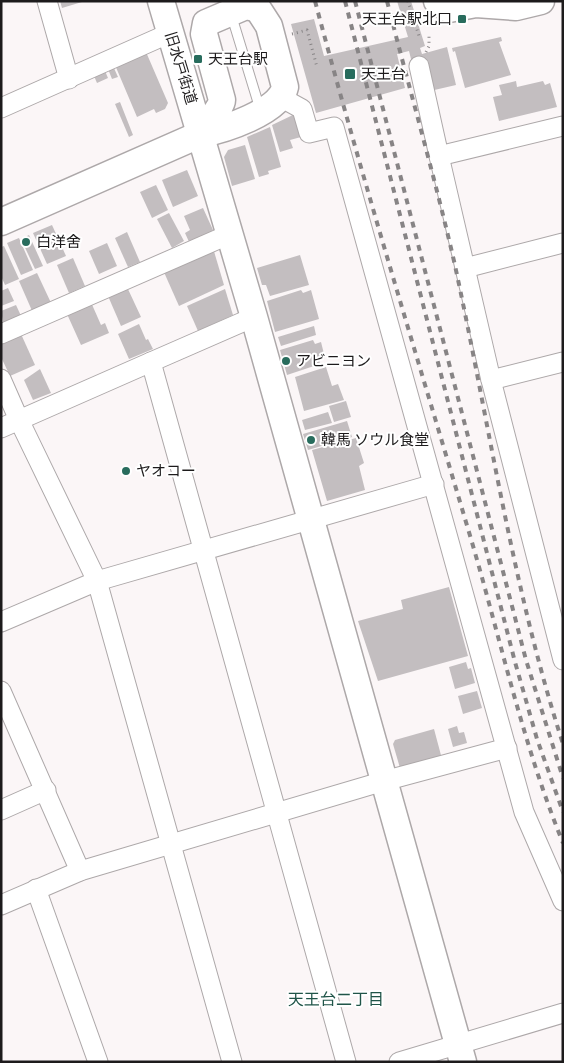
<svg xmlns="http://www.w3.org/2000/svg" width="564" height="1063" viewBox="0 0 564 1063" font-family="Signika,'Noto Sans JP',sans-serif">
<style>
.building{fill:#c3bec0}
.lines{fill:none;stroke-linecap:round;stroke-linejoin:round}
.lane-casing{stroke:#ada8a9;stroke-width:11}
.street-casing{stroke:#ada8a9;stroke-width:21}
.secondary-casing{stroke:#ada8a9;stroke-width:29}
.path{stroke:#888586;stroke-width:3;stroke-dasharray:1 4;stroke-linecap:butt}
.lane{stroke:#fff;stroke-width:9}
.street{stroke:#fff;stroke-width:19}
.secondary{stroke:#fff;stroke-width:26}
.rail{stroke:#878485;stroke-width:4;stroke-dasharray:6 6;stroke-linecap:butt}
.poi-dot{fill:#286c5d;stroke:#fff;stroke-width:2}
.labels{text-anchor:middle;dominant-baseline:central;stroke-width:4;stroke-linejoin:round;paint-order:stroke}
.poi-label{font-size:15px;fill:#1d1b1c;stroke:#fff;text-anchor:start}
.street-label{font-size:15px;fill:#1d1b1c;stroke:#fff}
.neighbourhood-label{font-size:16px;fill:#205549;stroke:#fff}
</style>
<rect width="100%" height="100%" fill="#fbf6f7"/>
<g class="building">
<polygon points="60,1 82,1 82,2 62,8"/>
<polygon points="397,1 411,1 425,46 420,48 422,54 447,47 456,85 430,91 412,63 409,51 397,54 405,88 316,113 291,24 314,19 324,56 408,37"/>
<polygon points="501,37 502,41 499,42 511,75 465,88 455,51 453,52 452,48"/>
<polygon points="146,52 168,103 165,109 156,113 154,109 137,117 115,65"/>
<polygon points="113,66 118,77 112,79 108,69"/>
<polygon points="105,71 108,78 97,83 94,76"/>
<polygon points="516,81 517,87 543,81 545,85 550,83 557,107 499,121 493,97 502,95 499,85"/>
<polygon points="120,102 133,135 129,137 115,104"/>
<polygon points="295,114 301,137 290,140 293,148 280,152 272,125"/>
<polygon points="270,127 281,167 268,171 269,174 259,177 247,137"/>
<polygon points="245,145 255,179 232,186 224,157 228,150"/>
<polygon points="187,170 198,196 173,207 162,180"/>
<polygon points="156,185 168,210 152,218 140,192"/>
<polygon points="203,208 213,230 209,236 190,244 185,233 190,230 184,216"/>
<polygon points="169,213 184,241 172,248 157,219"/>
<polygon points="52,225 66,256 47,264 33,233"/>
<polygon points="127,232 140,262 128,267 115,238"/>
<polygon points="29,235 43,266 35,269 21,239"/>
<polygon points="19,238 33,270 21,275 7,243"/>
<polygon points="107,243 117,266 99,274 89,251"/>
<polygon points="4,246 19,279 5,285 1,276 1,247"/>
<polygon points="213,248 224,285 179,306 163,270"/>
<polygon points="300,255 309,285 270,296 266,285 262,285 257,268"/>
<polygon points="73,258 85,286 69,293 57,265"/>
<polygon points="37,273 52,305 33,313 19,281"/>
<polygon points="127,287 141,317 121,326 108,296"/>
<polygon points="8,288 14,301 1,306 1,291"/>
<polygon points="225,289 233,315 198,331 187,306"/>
<polygon points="301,290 303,293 311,290 319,319 275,332 267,301"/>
<polygon points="90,300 101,325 105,323 109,333 81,345 67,314"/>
<polygon points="16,305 22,318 4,326 1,311"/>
<polygon points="139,324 146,340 148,339 153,349 129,359 118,334"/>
<polygon points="314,326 316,335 281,346 278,337"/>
<polygon points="21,334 35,365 10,376 1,357 1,343"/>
<polygon points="313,340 315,344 321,342 325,358 319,360 320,364 287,375 280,350"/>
<polygon points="326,367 332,386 338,384 344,400 304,411 295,377"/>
<polygon points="40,369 51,393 33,400 24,380"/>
<polygon points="346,401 351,417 334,422 329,406"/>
<polygon points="328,412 332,423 305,430 302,420"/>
<polygon points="347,421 352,437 308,450 303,434"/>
<polygon points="356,438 364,463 359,466 365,490 327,501 312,450"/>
<polygon points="449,587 468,656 378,681 358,621 403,609 401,600"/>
<polygon points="466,662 468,669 471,668 475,683 455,689 449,667"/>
<polygon points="477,691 482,708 463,714 458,696"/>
<polygon points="457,726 459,733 464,732 467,743 453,747 448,729"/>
<polygon points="434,729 442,759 400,768 393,744 395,740"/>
</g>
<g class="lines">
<g class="lane-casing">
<polyline id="lane" points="231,14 260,109"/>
</g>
<g class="street-casing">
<g id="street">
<polyline points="47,1 69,79"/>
<polyline points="419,66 439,156 563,126"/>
<polyline points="282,98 302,109 309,133 334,127 524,812 563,901"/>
<polyline points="1,108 170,33"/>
<polyline points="439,156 491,380 563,660"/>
<polyline points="465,268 563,243"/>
<polyline points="254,317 151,362 346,1062"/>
<polyline points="1,334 230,234"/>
<polyline points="1,379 19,420 97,581 232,1062"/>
<polyline points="491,380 563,362"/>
<polyline points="1,428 151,362"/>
<polyline points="1,622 97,581 434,484"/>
<polyline points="1,691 80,871"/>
<polyline points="1,810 46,790"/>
<polyline points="36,889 98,1062"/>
<polyline points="1,905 80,871 384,781 507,748"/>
<polyline points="399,1062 563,1013"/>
</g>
</g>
<g class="secondary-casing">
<g id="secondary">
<polyline points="161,1 254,317 463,1062"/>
<polyline points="437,1 449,9 476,4 516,7 541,1"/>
<path d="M1,222L201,134C223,130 280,112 285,87L269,26L258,9L246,6L206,23L204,34L222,100C222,107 206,125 201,134"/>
</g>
</g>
<g class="path">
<polyline points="408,1 420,39"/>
<polyline points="292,34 307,30 317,67"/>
<polyline points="426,52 429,46 429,33"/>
</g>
<use href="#lane" class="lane"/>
<use href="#street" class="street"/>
<use href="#secondary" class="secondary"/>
<g class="rail">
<path d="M315,1C363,182 418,360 471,539C501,641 523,745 563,843"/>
<polyline points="345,1 515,662 537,739 563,812"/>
<polyline points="355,1 526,660 563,778"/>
<path d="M387,1C409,88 434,174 454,261C489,422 512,586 563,744"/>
</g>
</g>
<g class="poi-dot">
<rect x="457" y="14" width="10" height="10" rx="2.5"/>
<rect x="193" y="54" width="10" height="10" rx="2.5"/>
<rect x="344" y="68" width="12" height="12" rx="2.5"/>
<circle cx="26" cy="242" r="5"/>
<circle cx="286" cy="361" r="5"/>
<circle cx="311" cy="440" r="5"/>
<circle cx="126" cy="471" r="5"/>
</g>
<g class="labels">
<g class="poi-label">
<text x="452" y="19" text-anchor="end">天王台駅北口</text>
<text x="208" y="59">天王台駅</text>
<text x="361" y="74">天王台</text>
<text x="36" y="242">白洋舍</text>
<text x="296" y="361">アビニヨン</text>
<text x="321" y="440">韓馬 ソウル食堂</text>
<text x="136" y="471">ヤオコー</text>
</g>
<g class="street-label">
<text transform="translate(181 68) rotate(73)">旧水戸街道</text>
</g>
<g class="neighbourhood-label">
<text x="336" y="1000">天王台二丁目</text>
</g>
</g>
<rect width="564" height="1063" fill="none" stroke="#1d1b1c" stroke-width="5"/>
</svg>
